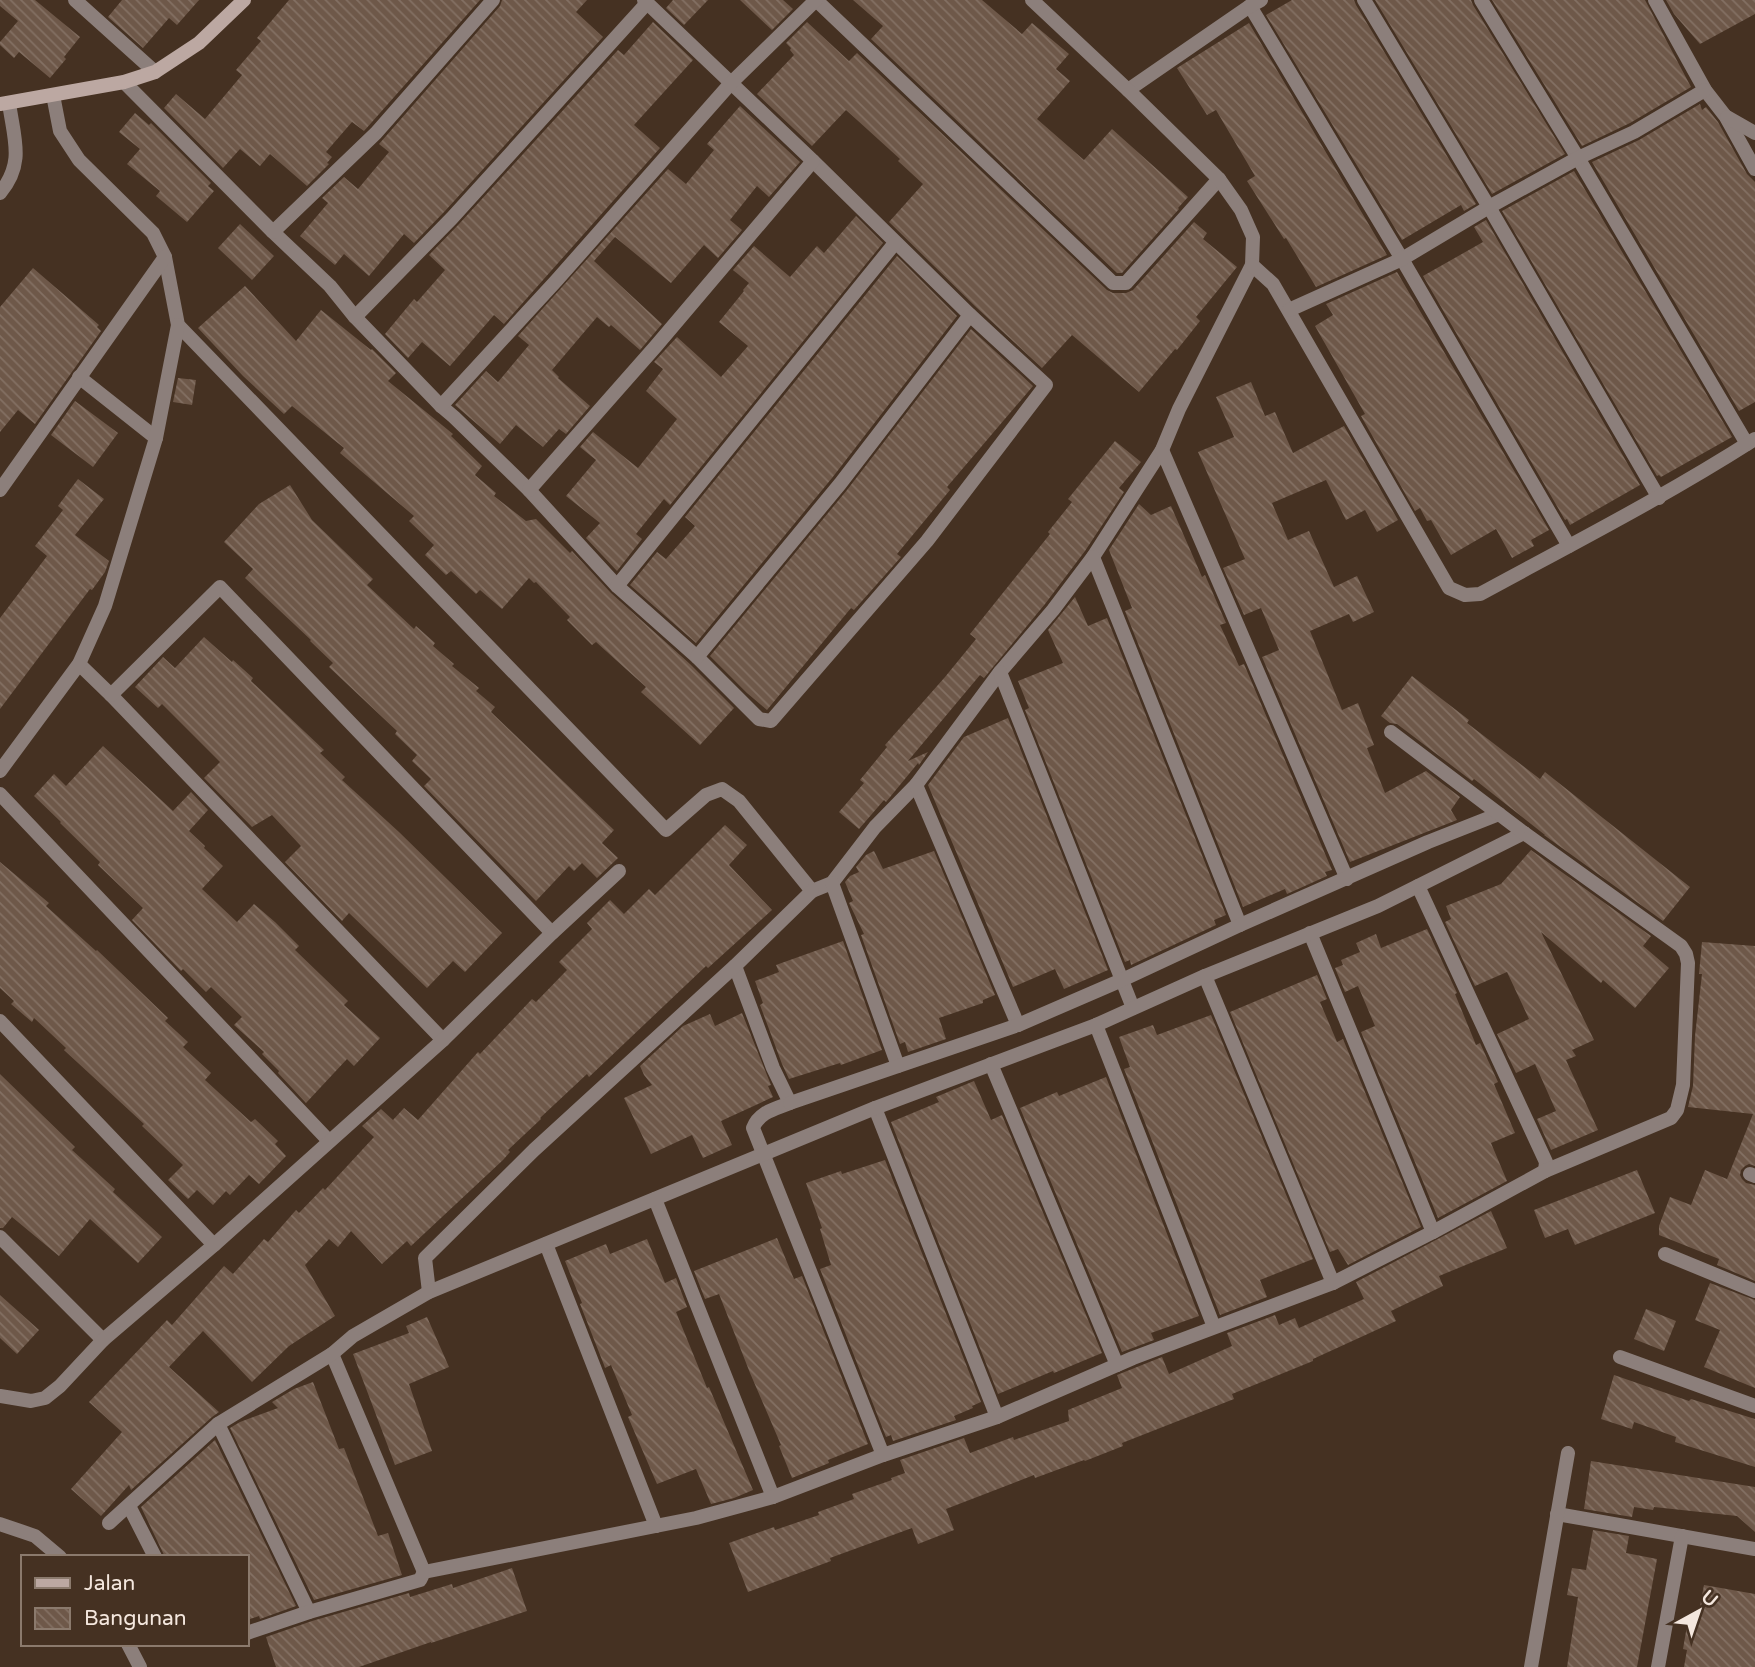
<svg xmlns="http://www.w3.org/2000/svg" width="1755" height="1667" viewBox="0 0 1755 1667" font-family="'Varela Round',sans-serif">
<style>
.building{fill:url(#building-back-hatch)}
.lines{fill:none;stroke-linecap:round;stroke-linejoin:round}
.street{stroke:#8c7f7b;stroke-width:14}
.secondary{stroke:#bca8a2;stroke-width:14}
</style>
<defs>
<pattern id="building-back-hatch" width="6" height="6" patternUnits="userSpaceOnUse" patternTransform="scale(1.75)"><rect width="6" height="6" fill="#6e5849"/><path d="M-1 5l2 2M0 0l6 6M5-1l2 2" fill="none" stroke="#837063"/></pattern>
</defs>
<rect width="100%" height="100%" fill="#453122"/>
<g class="building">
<polygon points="0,0 35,0 80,37 64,57 66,59 50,78 19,52 14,58 0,45 0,42 18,21 0,6"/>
<polygon points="122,0 199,0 177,25 169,18 143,48 108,17"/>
<polygon points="289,0 480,0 364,131 352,122 326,152 332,157 327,163 329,164 307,186 270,154 260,166 240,149 223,168 164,108 176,94 205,119 242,75 236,70 261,41 257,38"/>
<polygon points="502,0 587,0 576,12 603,37 445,211 414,243 404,234 369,276 344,254 335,265 300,236 328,203 322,198 344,177 358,189 389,152 379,144 500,6"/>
<polygon points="673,0 708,0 684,25 666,8"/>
<polygon points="740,0 783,0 793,9 772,30"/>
<polygon points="853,0 982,0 1022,34 1032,23 1069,54 1056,69 1070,81 1037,119 1084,160 1112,129 1188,197 1178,208 1179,209 1122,273 1117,273 871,39 883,26"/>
<polygon points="1292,0 1354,0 1356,5 1476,204 1464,211 1461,205 1402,240 1266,15"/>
<polygon points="1375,0 1471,0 1473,5 1565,154 1492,194"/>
<polygon points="1492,0 1645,0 1691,87 1630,123 1582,146"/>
<polygon points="1666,0 1755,0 1755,14 1700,44 1674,14"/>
<polygon points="653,22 693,60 634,125 660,148 504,324 494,315 450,366 422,342 408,358 385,334 414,299 417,302 445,270 429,255 459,224 618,50 624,55"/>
<polygon points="807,22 849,61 857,53 1107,290 1113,293 1126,293 1133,290 1194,222 1207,233 1203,239 1237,267 1196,317 1200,321 1177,350 1175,349 1139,392 1072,335 1042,368 977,308 889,222 923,184 898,161 900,159 846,110 812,146 757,94 794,55 790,50 791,48 786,43"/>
<polygon points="1249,23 1387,255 1316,287 1286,238 1284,239 1247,181 1255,176 1216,110 1207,115 1177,68"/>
<polygon points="1700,104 1702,110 1706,107 1718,122 1747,174 1755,182 1755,402 1739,411 1592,162 1639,140"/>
<polygon points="740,106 800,162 769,197 757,186 730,220 742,230 718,258 704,245 671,283 615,237 594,261 662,324 640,350 611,325 609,327 597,317 552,370 559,377 558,378 590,406 566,434 559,429 543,447 516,425 500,444 455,405 486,371 498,382 529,345 518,336 668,169 686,184 714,150 707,144"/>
<polygon points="135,113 149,125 151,123 211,183 208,186 214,191 187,222 156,196 160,191 127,164 140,149 119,132"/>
<polygon points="1574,171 1732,437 1661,477 1659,475 1657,476 1502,211"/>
<polygon points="856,216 883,243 670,505 664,499 636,534 642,539 617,571 586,538 600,523 566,496 596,460 580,447 593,432 638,468 677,419 646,391 663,369 654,362 677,337 721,377 748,346 719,322 744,291 743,290 749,283 733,270 754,246 790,277 817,246 824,253"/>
<polygon points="1486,220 1640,485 1570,525 1567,519 1565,520 1423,276 1483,242 1474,227"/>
<polygon points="240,224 274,256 252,280 218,248"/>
<polygon points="897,256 957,316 832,478 696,643 630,585 657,552 666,559 695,526 685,517"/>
<polygon points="33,268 99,325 97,327 101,331 35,424 18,410 0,432 0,307"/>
<polygon points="1397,272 1549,530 1531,540 1534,546 1512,558 1496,529 1451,555 1431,520 1427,521 1420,508 1415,511 1361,416 1365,414 1315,326 1333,315 1326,304"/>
<polygon points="245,286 296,341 321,310 371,350 372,349 396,373 388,381 453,434 451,436 482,466 475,475 496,493 494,496 526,521 536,519 570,553 572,551 611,593 690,664 734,708 700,745 641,692 646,687 596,642 592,645 567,620 570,617 536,582 534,583 529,578 502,609 480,590 476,594 451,571 446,575 425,555 434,545 409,521 414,516 340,453 344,448 292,406 284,414 243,376 198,328"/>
<polygon points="971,329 1033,386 947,487 950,490 897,554 901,557 854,610 851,608 767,710 747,693 710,656 847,490"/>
<polygon points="178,378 196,380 192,405 173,402"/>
<polygon points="1251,382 1265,416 1275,412 1293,453 1344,426 1398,520 1377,532 1365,510 1346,520 1326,480 1272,503 1288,540 1309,531 1334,587 1357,576 1374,612 1353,622 1349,614 1310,631 1342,710 1358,703 1374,745 1367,748 1385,793 1426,771 1460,797 1451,810 1457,820 1350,862 1262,657 1279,650 1261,608 1244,615 1223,568 1245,559 1198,452 1234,437 1216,397"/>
<polygon points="75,401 118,433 93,467 51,435"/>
<polygon points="1115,441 1141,462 1119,488 1124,492 1085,551 1045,604 984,678 980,675 908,761 928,752 919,765 918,763 886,802 884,800 859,829 839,812 864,783 860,780 887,747 885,745 945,677 976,639 970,634 1050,534 1048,532 1072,502 1068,499"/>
<polygon points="78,479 104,499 75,535 109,561 105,572 92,590 90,589 0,709 0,618 47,556 35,546 63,510 58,506"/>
<polygon points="290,485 312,520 373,579 367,585 414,629 416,626 435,643 433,646 454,664 452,666 479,688 476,691 495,707 491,712 614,830 602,843 618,858 597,878 582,863 574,871 569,866 536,901 424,786 431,779 412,761 417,755 395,734 397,731 329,667 333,663 310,641 311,640 245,578 253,569 224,542 259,504"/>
<polygon points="1139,504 1151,515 1171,506 1202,577 1205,575 1226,623 1220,625 1239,666 1244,664 1332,870 1325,872 1327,876 1287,894 1285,889 1243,907 1125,611 1132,608 1109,550"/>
<polygon points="1075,597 1088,626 1107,618 1226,915 1214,920 1216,925 1131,965 1130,960 1125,962 1025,710 1029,708 1018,681 1063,663 1048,630"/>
<polygon points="204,637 232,662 233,660 253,678 251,681 324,750 320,753 345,777 342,780 399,832 502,933 465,972 453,961 427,988 349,913 342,921 285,862 301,846 272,815 252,827 204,778 220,762 162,704 158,708 135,687 163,657 175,668"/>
<polygon points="1412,676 1469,720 1467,723 1540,779 1545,772 1690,887 1663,921 1544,835 1545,835 1474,779 1472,781 1397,724 1390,723 1381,716"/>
<polygon points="1008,718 1108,970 1064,989 1055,969 1013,987 928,785 964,737"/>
<polygon points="103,746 173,811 191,792 208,810 189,831 205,846 204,848 223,866 202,889 237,922 254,904 275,922 299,946 295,950 348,1001 344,1005 380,1038 354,1066 347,1059 306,1103 278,1073 279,1071 262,1054 264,1052 234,1025 242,1017 211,987 206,992 183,969 181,971 132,920 143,908 98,865 100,862 60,823 61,822 34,796 54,774 66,786"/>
<polygon points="725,825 747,845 729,865 772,910 708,968 706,966 589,1077 587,1074 540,1118 541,1119 508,1150 510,1152 503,1160 411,1246 407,1241 382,1264 351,1231 338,1247 329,1239 305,1265 335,1316 289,1346 252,1382 203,1331 169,1367 219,1412 212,1417 131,1490 129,1485 101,1516 71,1489 122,1432 89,1402 167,1320 172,1325 224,1266 233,1274 264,1239 268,1242 296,1210 299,1213 323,1188 325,1190 374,1137 362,1126 381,1109 393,1120 404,1108 418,1120 478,1052 480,1054 532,999 536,1002 567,970 559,962 592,929 587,923 610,900 624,914 649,889 655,895"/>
<polygon points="1531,850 1651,936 1643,946 1669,968 1635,1008 1603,980 1601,983 1541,932 1594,1040 1572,1050 1576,1056 1566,1060 1598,1130 1551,1150 1537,1119 1556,1111 1535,1064 1516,1073 1497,1034 1529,1019 1507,972 1475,986 1445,922 1451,919 1446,906 1501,884"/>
<polygon points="874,851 883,869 934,851 995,995 983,1000 983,1003 939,1018 946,1039 908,1052 905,1042 900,1044 861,935 864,934 849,903 853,901 845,882 850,876 859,872 856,867 866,855"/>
<polygon points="0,862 49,903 46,906 96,951 97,950 168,1018 165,1021 188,1042 183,1047 211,1073 205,1080 251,1122 255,1119 278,1141 275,1144 286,1156 259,1184 249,1175 230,1195 226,1191 213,1205 197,1190 188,1199 168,1180 183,1165 142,1126 144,1124 64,1050 66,1048 34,1018 32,1022 11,1004 14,1001 0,988"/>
<polygon points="1427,929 1457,993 1455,994 1476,1045 1480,1043 1498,1082 1494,1084 1515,1133 1491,1143 1507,1181 1438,1218 1361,1032 1375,1026 1358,986 1345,992 1335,968 1343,965 1341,960 1360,952 1356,943 1376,934 1381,948"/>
<polygon points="843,941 882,1050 841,1065 840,1063 789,1079 782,1064 760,1005 763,1003 755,981 779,972 776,965"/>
<polygon points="1702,942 1755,946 1755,1166 1749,1164 1745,1166 1741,1170 1740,1175 1742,1179 1746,1183 1755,1185 1755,1281 1717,1265 1719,1259 1659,1235 1659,1226 1670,1197 1691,1205 1705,1170 1727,1179 1753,1114 1688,1107 1693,1086 1695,1036 1702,974 1699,974"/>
<polygon points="1317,975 1327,999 1320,1002 1337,1042 1343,1039 1421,1227 1348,1265 1338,1249 1330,1252 1230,1012"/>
<polygon points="742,1013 771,1085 768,1086 773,1097 721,1121 732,1145 703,1158 692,1135 651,1154 624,1098 652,1085 644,1075 640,1066 683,1026 710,1014 715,1026"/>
<polygon points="1211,1015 1313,1259 1260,1280 1267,1297 1220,1315 1124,1069 1130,1067 1119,1037 1153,1025 1157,1035"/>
<polygon points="0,1074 75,1147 72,1150 115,1189 113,1192 162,1237 138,1263 90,1219 59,1256 12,1217 3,1228 0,1228"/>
<polygon points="1106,1077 1199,1316 1151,1333 1154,1340 1122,1352 1020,1108 1057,1092 1059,1096"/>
<polygon points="974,1081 991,1120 1002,1115 1102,1353 1054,1373 1053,1371 998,1394 891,1122 939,1102 936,1097"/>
<polygon points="885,1160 981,1402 972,1406 973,1408 954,1416 956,1420 893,1441 891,1435 886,1437 820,1269 831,1265 820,1229 822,1228 806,1183 841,1171 842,1174"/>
<polygon points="1637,1170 1655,1213 1575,1245 1568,1229 1545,1238 1534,1210"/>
<polygon points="1491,1211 1507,1248 1439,1276 1443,1286 1391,1311 1396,1321 1313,1359 1313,1361 1232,1394 1234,1399 1122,1443 1123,1446 1085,1461 1084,1460 1035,1478 1034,1475 946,1509 954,1530 918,1544 912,1528 830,1558 831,1561 748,1592 729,1543 774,1527 775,1530 819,1515 818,1512 854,1499 852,1494 892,1480 891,1478 905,1473 900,1460 964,1438 970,1453 1013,1437 1014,1440 1069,1421 1068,1410 1122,1388 1117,1375 1162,1357 1169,1374 1232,1346 1227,1333 1275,1315 1279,1325 1295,1318 1299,1328 1364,1299 1356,1282"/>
<polygon points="777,1238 794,1279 802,1276 868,1444 828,1460 829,1463 792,1478 779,1446 781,1445 750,1373 719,1294 705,1299 694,1271"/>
<polygon points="647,1239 665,1283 676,1278 687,1307 676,1312 707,1388 709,1387 753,1490 734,1498 711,1504 696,1469 657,1484 628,1417 632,1415 611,1365 605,1368 604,1365 580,1304 582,1303 565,1261 606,1244 610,1254"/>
<polygon points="1710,1283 1755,1300 1755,1388 1704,1367 1720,1330 1695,1320"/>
<polygon points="0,1295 39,1330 17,1354 0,1338"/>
<polygon points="1646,1309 1676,1321 1664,1351 1634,1339"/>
<polygon points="427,1317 449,1367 409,1384 432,1451 395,1465 353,1354 409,1333 406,1326"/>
<polygon points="1614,1375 1689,1401 1691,1399 1755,1419 1755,1467 1675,1442 1676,1437 1634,1422 1632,1429 1601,1419"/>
<polygon points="313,1382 339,1449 344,1448 378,1536 388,1533 402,1575 314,1600 230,1428 240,1422 278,1408 272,1402 294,1389"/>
<polygon points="215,1440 296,1606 260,1619 259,1616 247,1620 247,1557 165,1557 141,1507"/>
<polygon points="1591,1461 1755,1487 1755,1532 1737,1516 1654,1507 1653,1510 1634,1507 1632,1517 1584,1509"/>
<polygon points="1593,1530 1629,1536 1626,1553 1657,1559 1637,1667 1567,1667 1578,1597 1567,1595 1572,1568 1586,1570"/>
<polygon points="512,1568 527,1611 431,1643 431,1642 359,1667 276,1667 266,1637 312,1621 409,1593 410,1597 452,1584 453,1588"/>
<polygon points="1704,1585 1755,1594 1755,1667 1684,1667 1687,1650 1683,1649 1688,1620 1697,1621"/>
</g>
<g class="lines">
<g class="street">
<polyline points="75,0 155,72"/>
<polyline points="816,0 1113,283 1126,283 1219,179"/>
<polyline points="1364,0 1489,207 1659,498"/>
<polyline points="1481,0 1578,158 1747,444"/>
<polyline points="1655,0 1705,90 1726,117 1755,169"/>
<polyline points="1250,6 1402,259 1569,546"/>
<polyline points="124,82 273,232 330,286 355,317 441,406 454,417 529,490 617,586 697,657 759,719 771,721 927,541 1046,385 970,315 813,161 644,0"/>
<polyline points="1128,90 1250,6 1261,0"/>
<polyline points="53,95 60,131 79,160 153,233 165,257 178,325 666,830 706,795 722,789 739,801 812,891 832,883 875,827 916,785 1000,672 1053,610 1093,557 1162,450 1179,409 1252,265 1253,237 1241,210 1219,179 1128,90 1032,0"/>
<polyline points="1727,117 1755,133"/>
<path d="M0,193C25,163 14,139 9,103"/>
<polyline points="273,232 376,133 493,0"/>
<path d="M1252,265L1273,284L1449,588L1465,595L1480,594C1572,544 1666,496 1755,439"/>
<polyline points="1289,310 1402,259 1489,207 1578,158 1634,132 1705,90"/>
<polyline points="355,317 452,218 647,3"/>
<polyline points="79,377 156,438"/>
<polyline points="441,406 556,281 731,83 816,0"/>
<polyline points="1162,450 1347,879"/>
<polyline points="0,490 165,257"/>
<polyline points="529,490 656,346 813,161"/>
<polyline points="1093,557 1240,925"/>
<polyline points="617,586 895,243"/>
<polyline points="697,657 840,484 970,315"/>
<polyline points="79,664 111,695 443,1040"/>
<polyline points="1000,672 1133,1008"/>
<polyline points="111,695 220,587 552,933"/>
<polyline points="0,771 79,664 105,606 156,438 178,325"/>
<polyline points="916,785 1018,1025"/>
<polyline points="0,794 329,1141"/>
<polyline points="832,883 898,1066"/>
<polyline points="1418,886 1546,1162 1545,1171"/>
<polyline points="1310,933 1433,1232"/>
<path d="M735,966L773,1068L790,1103C775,1109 759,1112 753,1128L883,1455"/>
<polyline points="1205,976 1333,1283"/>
<polyline points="0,1021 214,1245"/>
<polyline points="1096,1025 1214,1327"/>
<polyline points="991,1064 1117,1365"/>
<polyline points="790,1103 1018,1025 1122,980 1240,925 1428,842 1499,814"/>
<polyline points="875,1108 997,1417"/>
<polyline points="1750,1174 1755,1176"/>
<polyline points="655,1199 773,1497"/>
<polyline points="0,1237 103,1340"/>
<polyline points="546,1244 656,1526"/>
<polyline points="1665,1254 1755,1291"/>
<polyline points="429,1292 425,1258 534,1150 735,966 812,891"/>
<polyline points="332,1354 424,1572"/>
<polyline points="1620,1357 1755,1406"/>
<polyline points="0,1396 31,1401 45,1398 60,1386 103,1340 214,1245 443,1040 552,933 619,871"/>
<polyline points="218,1424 309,1612"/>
<polyline points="129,1506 155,1557"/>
<polyline points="1557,1514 1755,1549"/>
<polyline points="109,1523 218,1424 332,1354 353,1336 429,1292 875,1108 1096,1025 1205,976 1378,906 1524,833"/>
<polyline points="0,1524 35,1536 60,1557"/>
<polyline points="247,1633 309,1612 420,1580 424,1572 696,1518 773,1497 883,1455 997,1417 1133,1358 1333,1283 1433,1232 1545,1171 1671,1118 1677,1110 1683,1085 1688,963 1686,954 1681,946 1524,833 1391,732"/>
<polyline points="128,1644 140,1667"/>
<polyline points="1531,1667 1568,1453"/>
<polyline points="1658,1667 1682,1536"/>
</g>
<polyline class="secondary" points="0,104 124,82 155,72 199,43 244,0"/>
</g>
<rect x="21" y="1555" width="228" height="91" fill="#453122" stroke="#8b7a6d" stroke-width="2"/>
<rect x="35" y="1578" width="35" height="10" fill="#bca8a2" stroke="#8b7a6d" stroke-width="2"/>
<text x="84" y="1590" font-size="21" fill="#f4e7de">Jalan</text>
<rect x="35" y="1608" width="35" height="21" fill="url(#building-back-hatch)" stroke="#8b7a6d" stroke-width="2"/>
<text x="84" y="1625" font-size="21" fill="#f4e7de">Bangunan</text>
<g transform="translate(1699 1611) rotate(40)" stroke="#453122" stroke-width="5" paint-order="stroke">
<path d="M0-5L12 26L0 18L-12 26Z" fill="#f4e7de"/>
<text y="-10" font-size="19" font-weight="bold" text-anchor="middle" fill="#f4e7de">U</text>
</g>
</svg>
